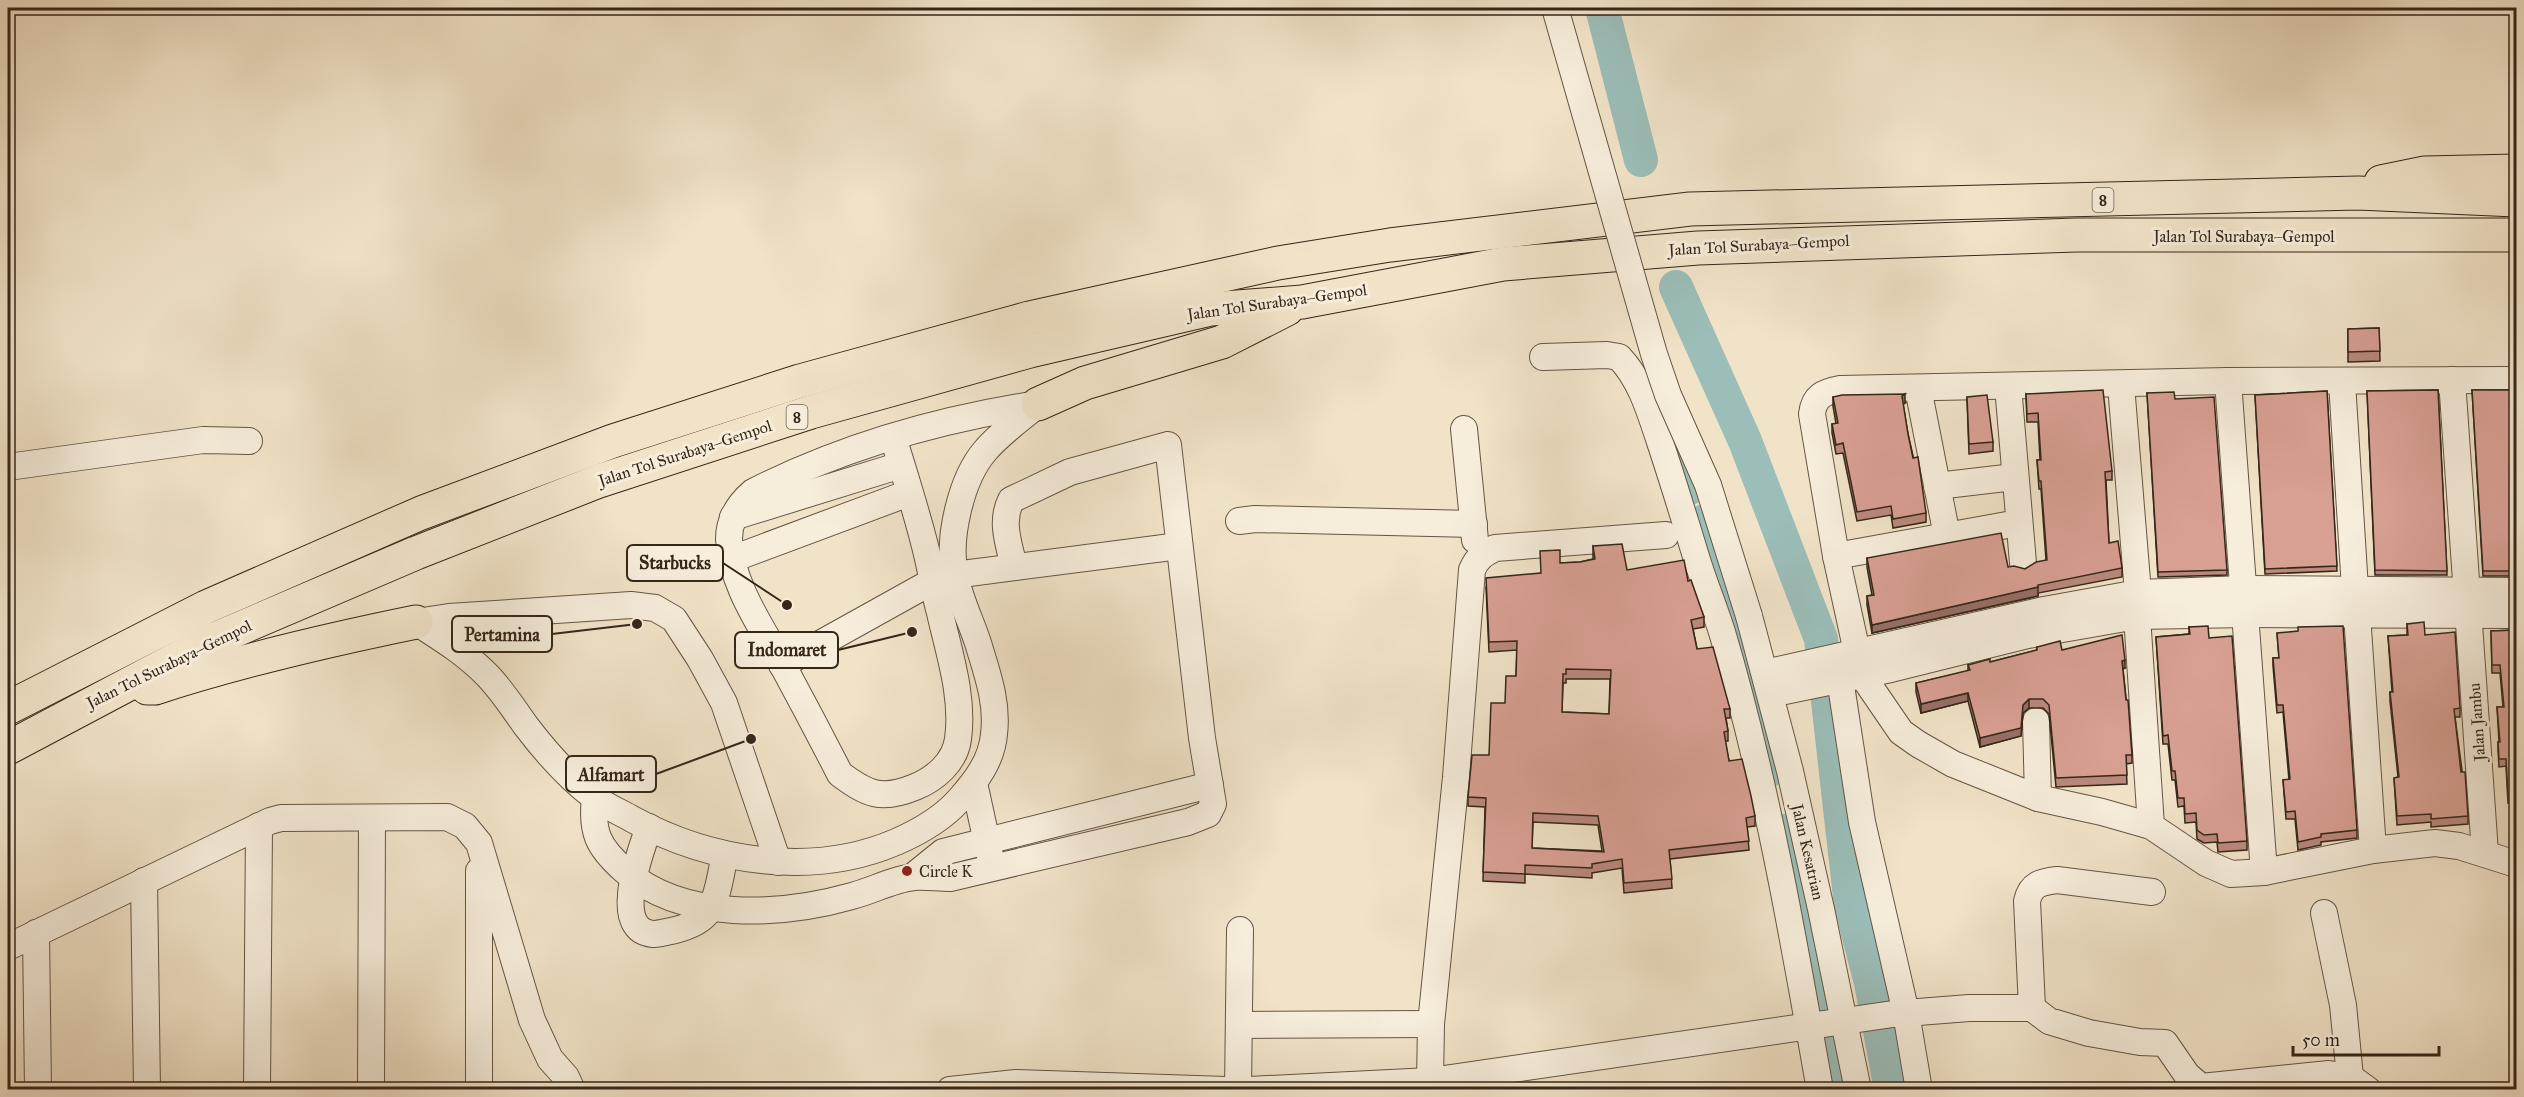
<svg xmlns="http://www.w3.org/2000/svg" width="2524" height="1097" viewBox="0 0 2524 1097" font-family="'IM FELL Great Primer',serif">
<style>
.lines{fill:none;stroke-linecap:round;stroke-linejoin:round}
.river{stroke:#9bbeb9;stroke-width:34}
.minor-casing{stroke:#645544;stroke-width:28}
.highway-casing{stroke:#352618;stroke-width:35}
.minor{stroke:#f6eddb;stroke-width:26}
.highway{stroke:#f1e3c8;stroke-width:33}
.minor-bridge-casing{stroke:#645544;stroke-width:28;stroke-linecap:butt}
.minor-bridge{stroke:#f6eddb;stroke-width:26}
.wall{fill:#ba897e;stroke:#352618;stroke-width:1.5;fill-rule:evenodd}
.shaded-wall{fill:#976f67;stroke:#352618;stroke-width:1.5}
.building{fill:#d89f93;stroke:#352618;stroke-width:1.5;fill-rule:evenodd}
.poi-dot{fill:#8f2418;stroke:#f6eddb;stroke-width:2}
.labels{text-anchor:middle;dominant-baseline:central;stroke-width:6;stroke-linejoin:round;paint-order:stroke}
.shield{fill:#f6eddb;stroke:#6f6252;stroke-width:1.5}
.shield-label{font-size:15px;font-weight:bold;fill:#352618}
.street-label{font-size:16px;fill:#352618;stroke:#f6eddb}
.poi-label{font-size:16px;fill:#352618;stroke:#f6eddb;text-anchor:start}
.leader{fill:none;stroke:#352618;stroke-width:2}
.callout-dot{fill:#352618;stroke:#f6eddb;stroke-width:2}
.callout{fill:#f6eddb;stroke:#352618;stroke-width:2}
.callout-label{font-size:18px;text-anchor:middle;font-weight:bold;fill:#352618}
</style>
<rect width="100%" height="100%" fill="#f1e3c8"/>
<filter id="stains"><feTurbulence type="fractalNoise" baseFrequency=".00333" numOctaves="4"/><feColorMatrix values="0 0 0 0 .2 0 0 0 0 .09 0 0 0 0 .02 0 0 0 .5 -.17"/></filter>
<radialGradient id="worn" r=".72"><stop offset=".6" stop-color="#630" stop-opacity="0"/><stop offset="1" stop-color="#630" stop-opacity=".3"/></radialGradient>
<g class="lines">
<g class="river">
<polyline points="1602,8 1641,160"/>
<polyline points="1676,287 1745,441 1821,639 1851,906 1871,983 1891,1090"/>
<polyline points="1656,388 1690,488"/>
<polyline points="1704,521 1752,688 1770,770"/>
<polyline points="1784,831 1818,1003"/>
<polyline points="1829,1050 1833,1090"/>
</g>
<g class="minor-casing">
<g id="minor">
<path d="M1543,357L1607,355L1619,357C1641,380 1650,412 1660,442C1672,478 1683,514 1694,550C1702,578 1713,604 1722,632C1766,781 1793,936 1820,1090"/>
<polyline points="2452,380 2485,853"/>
<path d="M2516,380L2228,381L1840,389C1824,392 1814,396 1812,414L1836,556L1862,675L1901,732L1918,744L1953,764L2038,798L2102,812L2151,826L2206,863L2231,874L2264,872L2373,850L2435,843L2459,846L2516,864"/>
<polyline points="2228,381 2264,872"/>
<polyline points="2342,382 2355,589"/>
<polyline points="2121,385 2138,593"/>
<polyline points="2008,386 2023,563"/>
<polyline points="1918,388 1947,536"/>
<polyline points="1464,429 1475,540"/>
<path d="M893,437C904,473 916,510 925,546C931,569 934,591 940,613C949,653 964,697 958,739C955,762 935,779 915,787C881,801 867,794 840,774C821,737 802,701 782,664C761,626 731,584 729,539C729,519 739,504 753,492C842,447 940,419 1038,404"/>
<polyline points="8,467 203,440 249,441"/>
<polyline points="1937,486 2014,477"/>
<polyline points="733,517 901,465"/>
<polyline points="1239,521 1255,519 1474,524"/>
<polyline points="1836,556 2018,523"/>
<polyline points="732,559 909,493"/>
<polyline points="954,575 1179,546"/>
<polyline points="2357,614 2373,850"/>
<polyline points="1749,616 1790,771 1821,909 1858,1090"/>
<polyline points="2137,616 2151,826"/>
<path d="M416,622C441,638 465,653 486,674C502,690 513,708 526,726C545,751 569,778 594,797C605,806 620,812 632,819C711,862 812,878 896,842C919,832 942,819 959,800C976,781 992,760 994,734C998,702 987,673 978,643C971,621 959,598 955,575C947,539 961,479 985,451C1000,433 1021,419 1038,404"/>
<polyline points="416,622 449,617 631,605 655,608 674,619 700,659 724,703 778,862"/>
<polyline points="782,665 933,581"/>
<polyline points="1765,673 2044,610 2138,593 2245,589 2516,591"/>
<polyline points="1840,679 1862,822 1906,1013 1919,1090"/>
<polyline points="1771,694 1891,669 2028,635 2137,616 2247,614 2516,615"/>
<polyline points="2036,721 2038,798"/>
<polyline points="974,783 990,856"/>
<path d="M595,798C591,832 598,847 624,870C683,922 781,916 852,896C872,891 893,879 914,877C926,876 938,878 950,878L1188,822L1208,814L1213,804L1202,738L1168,445L1070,472L1011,500C1000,522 1009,544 1014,567"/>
<path d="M649,827C642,848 609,930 653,934C658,934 665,932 671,931C685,928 702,922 710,909C719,894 721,871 725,855"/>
<polyline points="479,871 479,1090"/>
<polyline points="912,877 943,852 1210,785"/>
<polyline points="144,881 147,1090"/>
<polyline points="2324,913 2343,1005 2350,1077"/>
<polyline points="36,933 38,1090"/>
<polyline points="8,947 270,821 281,818 447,817 465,826 479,843 532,1020 550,1059 566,1077 572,1090"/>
<path d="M2032,1008L2027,901C2031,884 2041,882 2057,880L2152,892"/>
<polyline points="1240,1025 1431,1024"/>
<path d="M1430,1081L1431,1024L1456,777L1472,570C1477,558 1483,554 1495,548L1666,535"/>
<polyline points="257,1090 259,826"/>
<polyline points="371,1090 372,818"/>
<polyline points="950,1090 1016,1083 1226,1090"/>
<polyline points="1238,1090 1240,930"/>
<polyline points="1249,1090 1430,1081 1893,1014 1969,1008 2032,1008 2049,1021 2089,1033 2140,1042 2165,1043 2187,1075 2201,1087 2329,1074 2350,1077 2368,1090"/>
</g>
</g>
<g class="highway-casing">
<g id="highway">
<polyline points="2381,182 2425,173 2516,171"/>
<polyline points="1038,404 1085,383 1222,342 1287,309"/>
<path d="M147,688H155C241,660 328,640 416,622"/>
<polyline points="8,708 206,607 421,513 613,441 800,381 1029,318 1278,263 1390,245 1690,209 2358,193 2516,200"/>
<polyline points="8,748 208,642 416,553 599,481 811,412 1030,351 1211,309 1302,302 1503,264 1698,248 2076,235 2516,235"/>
</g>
</g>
<use href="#minor" class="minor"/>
<use href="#highway" class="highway"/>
<g class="minor-bridge-casing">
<polyline id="minor-bridge" points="1555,8 1654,354 1668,395 1708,485 1749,616"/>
</g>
<use href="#minor-bridge" class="minor-bridge"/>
</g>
<g class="wall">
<polygon points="2379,328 2380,361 2348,362 2348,329"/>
<polygon points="2438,390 2447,575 2375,575 2367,391"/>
<polygon points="2472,390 2517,390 2517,576 2483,576"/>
<polygon points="2327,391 2337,571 2265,574 2255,395"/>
<polygon points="2147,393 2175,399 2227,570 2227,575 2158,577"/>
<polygon points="2026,394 2112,471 2112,480 2106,480 2109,543 2122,568 2122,577 2038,593 2038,596 1872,633 1867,605 1867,596 1872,595 1867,567 1867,558 2008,567 2025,569 2046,560 2041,489 2039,489 2037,460 2040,460 2038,422 2027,422"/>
<polygon points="1833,397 1905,403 1903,404 1908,434 1926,513 1926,522 1893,528 1891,515 1857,521 1843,453 1836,454 1832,433 1832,424 1836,424 1833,406"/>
<polygon points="1967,397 1993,442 1993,451 1969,454"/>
<path d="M1593,546L1627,570L1688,581L1704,617V627L1693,629L1697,649L1730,709V718H1726L1728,731V741H1725L1729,761L1755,816V826L1747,827L1749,850L1670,859L1672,888L1624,893L1622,868L1592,873V878L1525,874V883L1483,881L1485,807L1468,806V797L1489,755L1505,703L1516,676L1517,650L1489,652L1486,587L1541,573L1560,563L1580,562L1593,559ZM1566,679H1610L1609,714L1562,712L1563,683H1566ZM1533,822L1598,825L1602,851L1532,848Z"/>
<polygon points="2407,624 2425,635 2460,708 2460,717 2455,717 2468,816 2468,824 2431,827 2431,822 2397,825 2394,778 2398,777 2390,701 2390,692 2392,692 2388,636 2407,635"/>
<polygon points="2189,627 2209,638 2247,841 2247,850 2218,852 2217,842 2204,843 2197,839 2196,822 2185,823 2184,806 2178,807 2175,780 2172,780 2168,744 2163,744 2156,637 2189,634"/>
<polygon points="2517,630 2517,824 2514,802 2508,803 2506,766 2499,767 2498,750 2498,742 2499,742 2497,707 2503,707 2500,673 2492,673 2491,631"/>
<polygon points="2277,633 2357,830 2357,838 2321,842 2321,845 2298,850 2295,819 2286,819 2283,780 2289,780 2283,712 2277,713 2273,666 2273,658 2279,658"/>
<polygon points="2037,647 2062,650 2125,668 2123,669 2132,755 2132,763 2126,764 2127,784 2056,787 2049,714 2043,708 2029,708 2023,713 2021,736 1980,747 1968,701 1921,713 1916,692 1916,683 1968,671 1968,665 1990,662 2037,650"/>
</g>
<g class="shaded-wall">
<polygon points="1905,394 1905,403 1902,405 1902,396"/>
<polygon points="2038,587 2038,596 1872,633 1872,625"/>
<polygon points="2125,660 2125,668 2122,669 2122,661"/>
<polygon points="1968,693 1968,701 1921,713 1921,704"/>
<polygon points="2029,699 2029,708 2023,713 2021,736 1980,747 1980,738 2023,705"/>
</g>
<g class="building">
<polygon points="2379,328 2380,351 2348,352 2348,329"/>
<polygon points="2103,390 2112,471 2105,472 2109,543 2118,541 2122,568 2038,585 2038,587 1872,625 1867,596 1874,595 1867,558 2001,533 2008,567 2014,566 2025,569 2036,562 2047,560 2041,481 2039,481 2037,460 2041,460 2038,413 2027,414 2026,394"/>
<polygon points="2438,390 2447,571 2375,570 2367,391"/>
<polygon points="2472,390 2517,390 2517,571 2483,571"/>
<polygon points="2327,391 2337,566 2265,569 2255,395"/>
<polygon points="2174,392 2175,399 2214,397 2227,570 2158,572 2147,393"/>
<polygon points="1905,394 1902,396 1908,434 1913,458 1918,457 1926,513 1893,519 1891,506 1857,512 1843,443 1836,445 1832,424 1838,423 1833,397 1842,395"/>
<polygon points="1987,395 1993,442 1969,444 1967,397"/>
<path d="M1622,544L1627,570L1684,560L1688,581L1691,580L1704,617L1691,620L1697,649L1713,647L1730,709H1724L1728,731L1724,732L1729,761L1742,759L1751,796L1755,816L1746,818L1749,841L1669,850L1672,879L1624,883L1622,859L1592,864V868L1525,865V874L1483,872L1486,798L1468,797L1472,755H1489L1491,703H1505L1506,676H1516L1517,641L1489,642L1486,578L1541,573L1540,551L1560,550V563L1580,562L1595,559L1593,546ZM1566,669L1611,670L1609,714L1562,712L1563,674H1566ZM1533,813L1598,816L1604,852L1532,848Z"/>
<polygon points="2424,622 2425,635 2455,632 2460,708 2454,709 2461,772 2465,772 2468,816 2431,819 2431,814 2397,816 2394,778 2399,777 2390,692 2393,692 2388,636 2408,635 2407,624"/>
<polygon points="2208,626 2209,638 2232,636 2247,841 2218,843 2217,834 2204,835 2197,830 2196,813 2185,814 2184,798 2178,798 2175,771 2172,771 2168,735 2163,736 2156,637 2190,634 2189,627"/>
<polygon points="2343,626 2357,830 2321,834 2321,837 2298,842 2295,811 2286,812 2283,780 2290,779 2283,705 2277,705 2273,658 2279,658 2277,633 2298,631 2298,627"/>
<polygon points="2517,630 2517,816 2514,794 2508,795 2506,759 2499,759 2498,742 2500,742 2497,707 2504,707 2500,665 2492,665 2491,631"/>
<polygon points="2122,635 2125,660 2122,661 2126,700 2128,700 2132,755 2126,755 2127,775 2056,778 2049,705 2043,699 2029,699 2023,705 2021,728 1980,738 1968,693 1921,704 1916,683 1970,670 1968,665 1990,659 1990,662 2037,650 2037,647 2060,641 2062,650"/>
</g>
<circle class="poi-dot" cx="907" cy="871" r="6"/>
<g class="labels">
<g class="shield">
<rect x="2092.5" y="188" width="21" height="24" rx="4.5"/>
<rect x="786.5" y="405" width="21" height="24" rx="4.5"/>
</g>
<g class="shield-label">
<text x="2103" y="200">8</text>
<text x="797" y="417">8</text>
</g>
<g class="street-label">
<text x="2244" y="236">Jalan Tol Surabaya–Gempol</text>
<text transform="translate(1759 245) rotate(-3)">Jalan Tol Surabaya–Gempol</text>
<text transform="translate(1277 302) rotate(-8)">Jalan Tol Surabaya–Gempol</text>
<text transform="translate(685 453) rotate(-18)">Jalan Tol Surabaya–Gempol</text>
<text transform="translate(169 664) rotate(-26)">Jalan Tol Surabaya–Gempol</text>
<text transform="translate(2477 722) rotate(-94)">Jalan Jambu</text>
<text transform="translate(1808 852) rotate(77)">Jalan Kesatrian</text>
</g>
<g class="poi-label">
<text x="919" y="871">Circle K</text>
</g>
</g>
<path class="leader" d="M787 605L723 563M637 624L552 634M912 632L838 650M751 739L656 774"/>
<g class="callout-dot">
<circle cx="787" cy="605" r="6"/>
<circle cx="637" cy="624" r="6"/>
<circle cx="912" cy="632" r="6"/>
<circle cx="751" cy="739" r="6"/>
</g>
<g class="callout">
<rect x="627" y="545" width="96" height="36" rx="6"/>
<rect x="452" y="616" width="100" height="36" rx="6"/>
<rect x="735" y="632" width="103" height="36" rx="6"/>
<rect x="566" y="756" width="90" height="36" rx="6"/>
</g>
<g class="callout-label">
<text x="675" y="569">Starbucks</text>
<text x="502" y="641">Pertamina</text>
<text x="787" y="656">Indomaret</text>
<text x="611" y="781">Alfamart</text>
</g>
<rect width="2524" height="1097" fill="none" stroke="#f1e3c8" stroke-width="30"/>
<rect x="9" y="9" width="2506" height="1079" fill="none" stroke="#352618" stroke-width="3"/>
<rect x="15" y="15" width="2494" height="1067" fill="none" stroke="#352618" stroke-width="1.5"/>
<path d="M2293 1046v9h146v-9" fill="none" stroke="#352618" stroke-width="3"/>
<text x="2302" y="1046" font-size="18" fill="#352618" stroke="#f6eddb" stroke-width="4.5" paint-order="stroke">50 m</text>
<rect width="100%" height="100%" filter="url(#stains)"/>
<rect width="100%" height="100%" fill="url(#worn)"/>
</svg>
